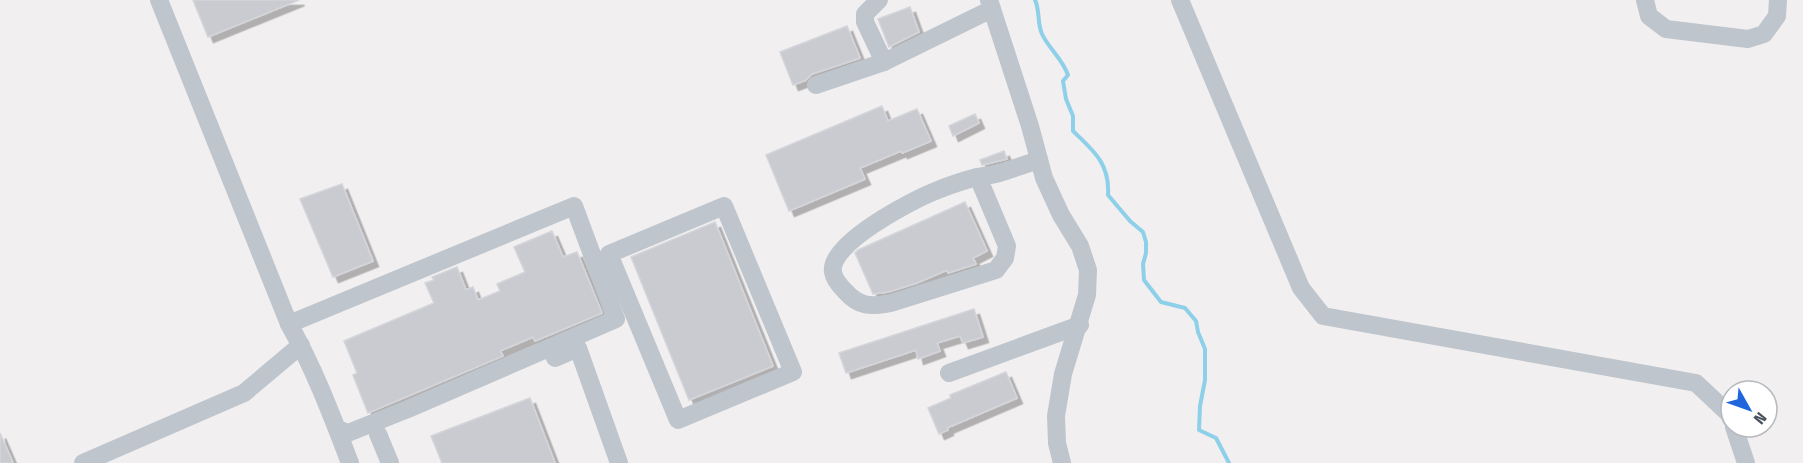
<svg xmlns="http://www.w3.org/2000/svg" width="1803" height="463" viewBox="0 0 1803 463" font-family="'Fira Sans Condensed',sans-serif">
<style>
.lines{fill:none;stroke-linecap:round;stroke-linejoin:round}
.stream{stroke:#8ed0e9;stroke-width:4}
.building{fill:#c9cbd1;stroke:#d3d5da;stroke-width:1.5;filter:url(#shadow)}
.minor{stroke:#bec5cd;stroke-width:18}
</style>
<defs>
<filter id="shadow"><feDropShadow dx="5.5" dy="5.5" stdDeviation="0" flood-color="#0004"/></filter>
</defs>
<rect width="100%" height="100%" fill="#f1efef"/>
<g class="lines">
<path class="stream" d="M1035,0C1040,10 1037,23 1042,34C1049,49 1062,58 1068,75L1063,81L1066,99L1073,116V131C1094,151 1110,164 1108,195L1130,221L1143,232L1146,242V253L1143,264L1144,280L1161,302L1185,308L1196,321L1198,332L1205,349V380L1200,406L1199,430L1216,438L1229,463"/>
</g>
<g class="building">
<polygon points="193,0 299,0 208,37"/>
<polygon points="910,7 919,32 889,47 878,19"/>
<polygon points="847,26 860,58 812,74 806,80 793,85 780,52"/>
<polygon points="882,106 888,121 917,109 931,141 902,153 901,151 860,168 865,179 789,211 766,155"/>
<polygon points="975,114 979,123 953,136 949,126"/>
<polygon points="1004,151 1007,159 982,165 980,160"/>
<polygon points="342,184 373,261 333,277 300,199"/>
<polygon points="965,202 987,251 973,258 976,264 948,273 947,270 917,283 888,292 873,294 855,253 858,250"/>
<polygon points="715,222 773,366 689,400 631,257"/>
<polygon points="552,231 563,257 577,252 602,313 535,341 533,337 500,351 503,356 368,413 353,375 357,373 344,341 434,303 425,283 434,280 432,277 457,267 466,290 473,287 478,300 500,291 497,284 525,272 514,247"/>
<polygon points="974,309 983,337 963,343 960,336 937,343 940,351 918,359 916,350 846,373 839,353"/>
<polygon points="1006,372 1017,398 947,428 948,430 939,434 928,408 951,398 950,395"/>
<polygon points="530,398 555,463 442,463 431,436"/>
<polygon points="0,433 13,463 0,463"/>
</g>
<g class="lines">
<g class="minor">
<path d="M159,0L289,324C314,368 332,416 350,463"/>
<polyline points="879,0 865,14 865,22 884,62"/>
<polyline points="989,0 1030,126 1044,178 1061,215 1080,246 1088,270 1087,295 1063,374 1056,416 1057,443 1062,463"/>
<polyline points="1180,0 1301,288 1323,316 1696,383 1729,414 1731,419"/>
<polyline points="1645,0 1649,16 1666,29 1748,39 1764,34 1777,16 1778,0"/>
<polyline points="816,85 884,62 992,9"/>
<path d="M978,177L1007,246L1005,258L996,270L891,303C871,307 859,307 845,291C840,286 834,279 833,272C828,244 911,201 933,192C947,186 962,181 977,177C984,176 992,175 999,173C1013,169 1026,164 1039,160"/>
<polygon points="724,206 793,372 678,420 609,254"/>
<polyline points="289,324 574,206 616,319 408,409 348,433 338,429"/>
<polyline points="555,358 578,348 619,463"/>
<polyline points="949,373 1080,325"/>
<polyline points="1734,427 1746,463"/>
<polyline points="378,434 390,463"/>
<polyline points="83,463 244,393 301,345"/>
</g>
</g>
<g transform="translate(1749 409) rotate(130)"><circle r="28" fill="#ffffff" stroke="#b6b9be" stroke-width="1.5"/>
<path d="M0-4.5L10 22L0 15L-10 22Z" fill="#1f65db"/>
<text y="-9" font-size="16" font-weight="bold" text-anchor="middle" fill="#48515c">N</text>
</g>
</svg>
